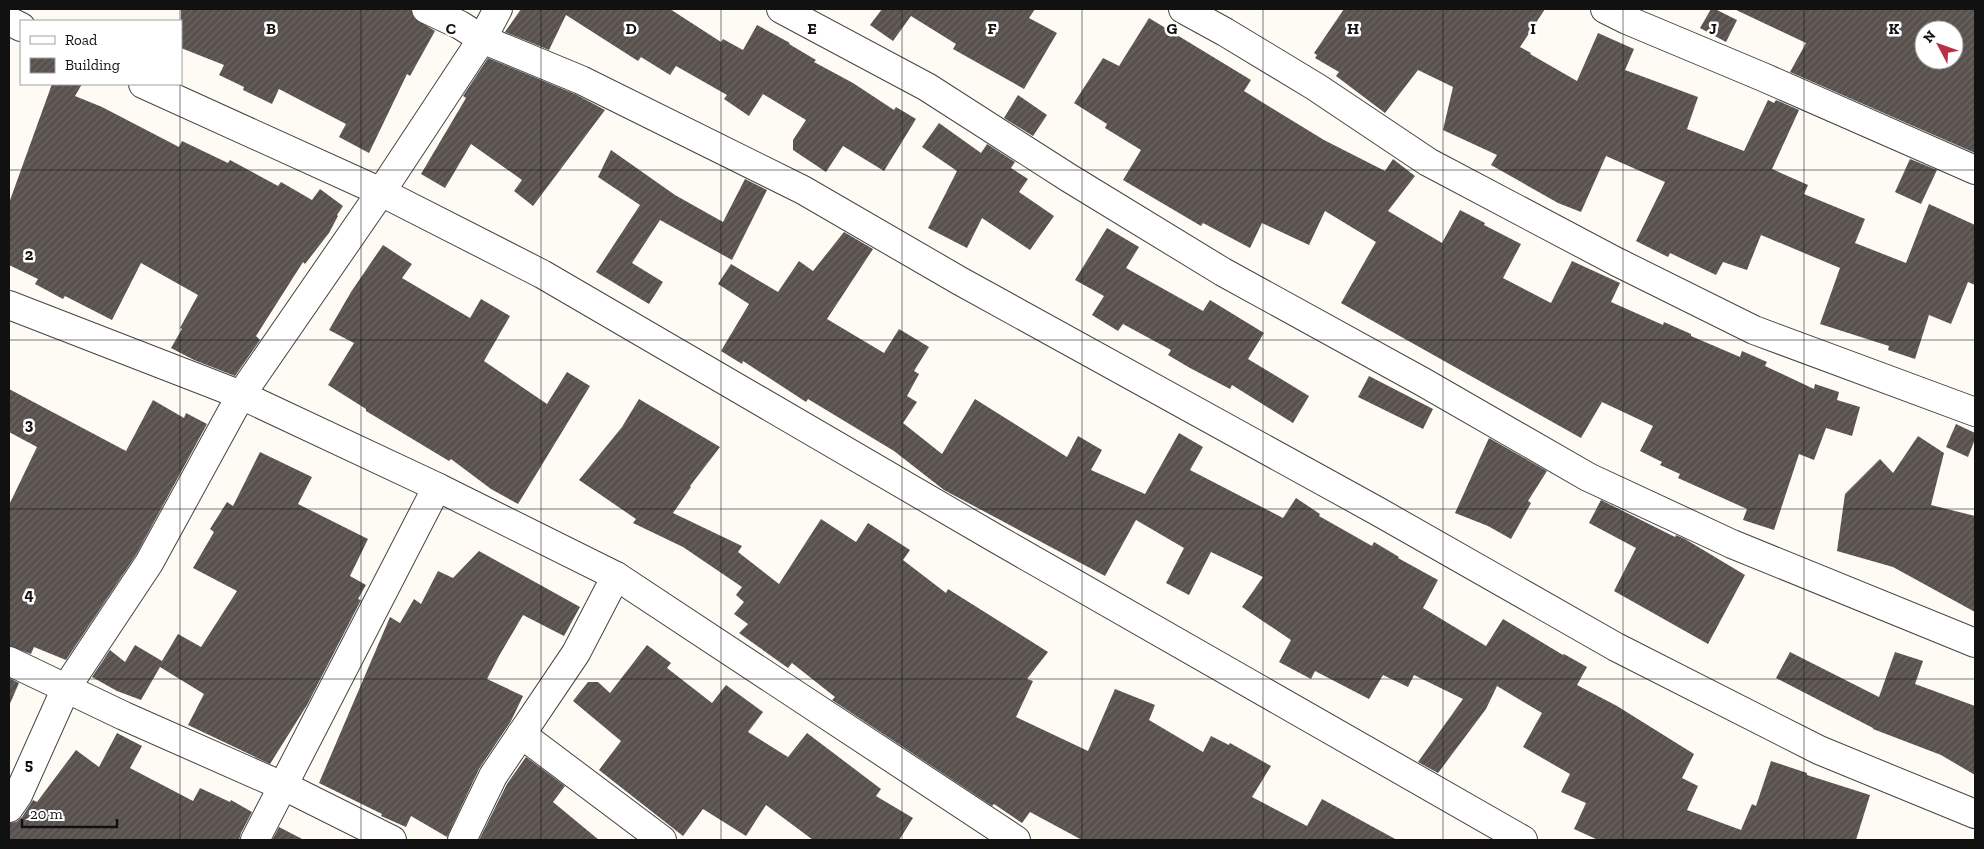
<svg xmlns="http://www.w3.org/2000/svg" width="1984" height="849" viewBox="0 0 1984 849" font-family="'Zilla Slab',serif">
<style>
.building{fill:url(#building-hatch);fill-rule:evenodd}
.lines{fill:none;stroke-linecap:round;stroke-linejoin:round}
.minor-casing{stroke:#444;stroke-width:30}
.minor{stroke:#fff;stroke-width:28}
.grid{fill:none;stroke:#111;stroke-width:1;stroke-opacity:0.55}
.grid-label{font-size:16px;text-anchor:middle;font-weight:bold;fill:#111;stroke:#fff;stroke-width:5;stroke-linejoin:round;paint-order:stroke}
</style>
<defs>
<pattern id="building-hatch" width="6" height="6" patternUnits="userSpaceOnUse" patternTransform="scale(1.25)"><rect width="6" height="6" fill="#59514e"/><path d="M-1 1l2-2M0 6l6-6M5 7l2-2" fill="none" stroke="#6c6663"/></pattern>
</defs>
<rect width="100%" height="100%" fill="#fefbf5"/>
<g class="building">
<polygon points="181,9 411,9 414,18 435,31 410,76 407,74 369,153 339,137 346,124 279,89 272,104 243,90 244,87 219,75 224,65 181,48"/>
<polygon points="521,9 670,9 721,42 723,39 743,50 757,25 790,43 789,44 816,60 814,62 853,83 894,110 896,107 916,119 884,171 843,146 826,172 793,150 793,140 806,120 763,94 749,116 724,99 727,95 676,66 670,75 641,57 638,61 566,15 549,50 505,32"/>
<polygon points="882,9 1035,9 1029,18 1057,33 1024,89 953,49 956,44 911,16 893,41 870,25"/>
<polygon points="1344,9 1545,9 1520,47 1531,53 1530,54 1577,81 1598,33 1634,49 1625,70 1698,97 1687,129 1744,151 1768,100 1774,103 1776,100 1799,110 1772,169 1808,185 1804,194 1865,219 1855,243 1906,263 1929,204 1975,225 1975,285 1968,282 1951,324 1929,315 1915,359 1888,350 1889,346 1820,324 1840,268 1761,235 1747,270 1723,262 1716,275 1670,253 1668,257 1636,241 1665,182 1606,156 1581,212 1558,203 1491,165 1497,155 1443,130 1453,87 1418,70 1385,113 1336,76 1339,72 1315,58 1317,55 1314,53"/>
<polygon points="1711,9 1715,9 1737,20 1726,42 1700,28"/>
<path d="M1734,9H1975V153L1790,72L1806,43ZM1924,30H1954V60H1924Z"/>
<polygon points="1149,18 1251,80 1244,91 1324,140 1385,171 1393,159 1415,176 1388,211 1442,243 1460,210 1485,223 1484,225 1521,244 1503,278 1551,303 1572,261 1620,283 1611,302 1663,325 1664,322 1691,334 1691,336 1740,357 1742,351 1767,362 1765,366 1814,389 1815,384 1839,392 1837,400 1860,407 1852,436 1826,428 1814,460 1799,454 1774,530 1743,520 1747,509 1678,478 1680,474 1660,465 1662,462 1640,451 1653,426 1602,402 1581,438 1341,303 1376,242 1325,211 1309,245 1262,223 1250,248 1203,223 1201,226 1123,180 1141,150 1105,128 1107,124 1074,103 1103,58 1119,66"/>
<polygon points="488,58 575,94 605,110 533,206 514,191 522,180 471,144 445,188 421,174 466,98 463,96"/>
<polygon points="52,84 82,84 75,96 102,107 179,147 182,141 228,163 230,160 278,186 281,182 312,200 320,189 343,206 337,215 338,216 329,233 305,264 303,262 256,336 260,340 235,376 194,360 171,348 182,329 180,328 198,295 141,263 112,320 65,296 63,299 35,284 38,279 9,265 9,203"/>
<polygon points="1018,95 1047,115 1033,136 1004,118"/>
<polygon points="939,123 981,153 987,144 1015,162 1011,168 1028,179 1019,192 1054,216 1030,250 982,218 967,248 928,228 957,171 922,147"/>
<polygon points="611,150 675,195 723,222 745,179 767,190 732,260 660,220 632,263 663,282 649,304 596,272 640,205 598,177"/>
<polygon points="1910,159 1937,170 1921,204 1895,192"/>
<polygon points="1107,228 1139,247 1126,268 1203,311 1210,300 1264,333 1248,359 1309,396 1293,423 1232,385 1230,389 1190,368 1168,355 1171,350 1123,324 1118,331 1092,315 1104,296 1075,280"/>
<polygon points="844,232 873,249 827,319 884,353 899,329 929,347 914,371 919,374 907,396 917,402 903,423 942,454 975,399 1067,457 1078,436 1102,450 1091,470 1145,494 1179,433 1203,447 1190,470 1283,518 1296,498 1320,514 1319,516 1372,546 1374,542 1399,557 1398,558 1438,580 1423,608 1486,646 1503,619 1563,655 1564,654 1587,667 1577,685 1617,706 1694,754 1682,778 1698,786 1687,810 1741,830 1752,804 1756,806 1771,761 1807,773 1807,775 1870,795 1856,840 1598,840 1574,829 1586,803 1561,792 1570,774 1523,747 1542,713 1497,686 1486,709 1438,773 1418,762 1463,699 1414,675 1408,687 1383,675 1369,699 1315,671 1311,679 1279,662 1291,640 1242,607 1263,577 1211,552 1189,595 1166,583 1184,548 1136,520 1105,576 944,490 894,451 808,399 806,402 743,361 742,364 721,351 749,304 718,284 731,264 778,292 799,261 813,271"/>
<polygon points="383,245 412,264 402,278 470,318 481,299 510,316 484,361 547,404 567,372 590,386 518,504 491,489 451,459 449,461 366,411 366,409 328,385 354,343 329,330 351,292"/>
<polygon points="1369,376 1433,409 1423,429 1358,397"/>
<polygon points="9,389 126,451 153,400 184,418 186,413 207,424 136,555 66,660 34,647 31,654 9,646 9,505 37,447 9,432"/>
<polygon points="639,399 720,447 690,486 691,487 673,513 742,546 738,552 779,584 821,519 856,542 868,523 910,550 903,560 946,593 948,589 1048,652 1027,679 1033,681 1016,717 1088,751 1115,689 1155,705 1149,720 1203,752 1211,736 1229,745 1230,743 1271,766 1252,797 1307,826 1322,799 1397,840 1082,840 1030,812 1022,823 994,804 992,806 832,700 835,697 792,663 788,668 739,633 748,624 734,614 744,602 736,595 742,587 683,547 633,523 636,519 579,480 622,427"/>
<polygon points="1956,424 1975,433 1975,439 1968,457 1946,447"/>
<polygon points="1918,436 1944,453 1931,505 1975,516 1975,612 1893,567 1837,551 1845,494 1880,459 1893,473"/>
<polygon points="1489,438 1547,471 1528,501 1531,503 1511,539 1488,526 1455,513"/>
<polygon points="260,452 312,477 298,504 368,539 350,576 366,585 358,599 361,600 307,705 270,764 188,725 204,694 160,667 141,700 117,691 92,677 110,650 125,662 135,645 162,661 178,634 201,647 237,591 193,568 214,532 210,529 227,502 233,506"/>
<polygon points="1601,500 1675,537 1676,535 1685,539 1745,575 1708,644 1614,591 1636,548 1589,523"/>
<polygon points="479,551 580,607 564,636 523,615 499,656 487,679 523,696 511,721 479,769 447,837 411,816 406,827 381,816 382,814 319,783 390,617 400,623 414,599 421,604 438,571 453,578"/>
<polygon points="647,645 671,663 667,668 712,703 726,685 763,712 748,732 788,757 807,733 881,789 876,796 913,818 899,840 813,840 766,805 746,836 703,809 683,836 599,770 621,741 573,701 588,682 598,682 610,693"/>
<polygon points="1790,652 1879,697 1895,652 1923,661 1915,684 1975,706 1975,775 1941,755 1873,729 1873,728 1776,678"/>
<polygon points="9,678 19,683 9,706"/>
<polygon points="117,733 142,746 130,768 193,801 200,788 230,802 231,800 252,812 241,833 239,840 9,840 9,823 16,822 22,817 33,800 37,802 76,750 99,767"/>
<polygon points="526,757 565,786 553,802 599,840 479,840 507,784"/>
<polygon points="279,827 304,840 272,840"/>
</g>
<g class="lines">
<g class="minor-casing">
<g id="minor">
<polyline points="426,9 460,25 482,39 581,80 803,190 960,281 1379,512 1616,647 1819,750 1975,814"/>
<polyline points="781,9 927,87 1069,178 1223,272 1423,382 1588,477 1732,544 1975,643"/>
<polyline points="1183,9 1225,32 1316,87 1428,162 1617,262 1754,330 1975,412"/>
<polyline points="1605,9 1627,20 1763,77 1975,170"/>
<polyline points="9,21 21,27"/>
<polyline points="143,84 381,192 542,274 995,538 1523,840"/>
<polyline points="9,305 241,395 437,487 616,576 1016,840"/>
<polyline points="9,661 124,716 296,792 392,840"/>
<polyline points="521,734 662,840"/>
<polyline points="9,808 18,795 66,688 149,563 241,395 381,192 482,39 498,9"/>
<polyline points="255,840 437,487"/>
<polyline points="462,840 493,776 576,653 616,576"/>
</g>
</g>
<use href="#minor" class="minor"/>
</g>
<path class="grid" d="M180,9V21M361,9V840M541,9V840M721,9V840M902,9V840M1082,9V840M1263,9V840M1443,9V840M1623,9V840M1804,9V840M180,84V840M9,170H1975M9,340H1975M9,509H1975M9,679H1975"/>
<g class="grid-label">
<text x="271" y="34">B</text>
<text x="451" y="34">C</text>
<text x="631" y="34">D</text>
<text x="812" y="34">E</text>
<text x="992" y="34">F</text>
<text x="1172" y="34">G</text>
<text x="1353" y="34">H</text>
<text x="1533" y="34">I</text>
<text x="1713" y="34">J</text>
<text x="1894" y="34">K</text>
<text x="29" y="260">2</text>
<text x="29" y="430">3</text>
<text x="29" y="600">4</text>
<text x="29" y="770">5</text>
</g>
<rect width="1984" height="849" fill="none" stroke="#111111" stroke-width="20"/>
<rect x="20" y="20" width="162" height="65" fill="#ffffff" stroke="#a0a0a0"/>
<rect x="30" y="36" width="25" height="8" fill="#ffffff" stroke="#a0a0a0"/>
<text x="65" y="45" font-size="15" fill="#111111">Road</text>
<rect x="30" y="58" width="25" height="15" fill="url(#building-hatch)" stroke="#a0a0a0"/>
<text x="65" y="70" font-size="15" fill="#111111">Building</text>
<g transform="translate(1939 45) rotate(311)"><circle r="24" fill="#ffffff" stroke="#a0a0a0"/>
<path d="M0-4L9 19L0 12L-9 19Z" fill="#bb2f46"/>
<text y="-8" font-size="14" font-weight="bold" text-anchor="middle" fill="#111111">N</text>
</g>
<path d="M22 819v8h95v-8" fill="none" stroke="#111111" stroke-width="2.5"/>
<text x="30" y="819" font-size="15" fill="#111111" stroke="#ffffff" stroke-width="4" paint-order="stroke">20 m</text>
</svg>
